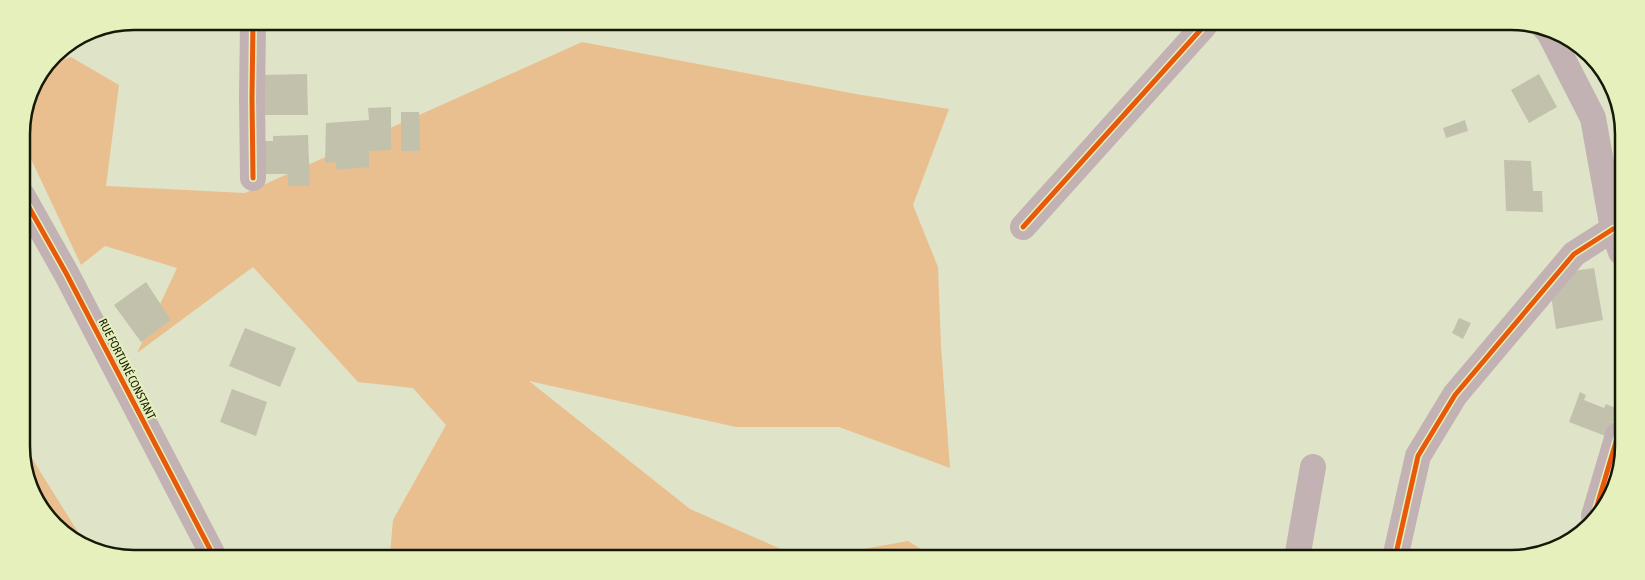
<svg xmlns="http://www.w3.org/2000/svg" width="1645" height="580" viewBox="0 0 1645 580" font-family="'Asap Condensed',sans-serif">
<style>
.forest{fill:#eabf8f}
.building{fill:#c2c2ac}
.lines{fill:none;stroke-linecap:round;stroke-linejoin:round}
.street{stroke:#c2b2b3;stroke-width:26}
.cycleway-casing{stroke:#e5f0bd;stroke-width:8}
.cycleway{stroke:#e8590c;stroke-width:5}
.labels{text-anchor:middle;dominant-baseline:central;stroke-width:4;stroke-linejoin:round;paint-order:stroke}
.street-label{font-size:12px;fill:#161906;stroke:#e5f0bd}
.rim{fill:none;stroke:#161906;stroke-width:2.5}
</style>
<rect width="100%" height="100%" fill="#dfe4c9"/>
<g class="forest">
<path d="M582,42L856,94L949,109L913,205L938,267L941,346L950,468L839,427H736L529,381L690,509L797,556L390,554L393,520L446,425L413,388L358,382L253,267L137,353L177,268L105,246L81,265L22,140C21,121 31,76 48,65C54,61 64,60 71,57L119,85L106,186L245,193Z"/>
<polygon points="23,444 86,545 49,520 23,468"/>
<polygon points="908,541 932,556 824,556"/>
</g>
<g class="building">
<polygon points="307,74 308,115 260,115 258,75"/>
<polygon points="1539,74 1557,107 1529,123 1511,90"/>
<polygon points="391,107 391,150 369,151 369,167 336,170 336,162 325,163 326,123 369,120 368,108"/>
<polygon points="401,112 419,112 420,151 401,151"/>
<polygon points="1465,120 1468,131 1446,138 1443,128"/>
<polygon points="308,135 310,186 288,186 288,174 262,174 262,141 273,141 273,136"/>
<polygon points="1504,160 1531,161 1533,191 1542,191 1543,212 1506,211"/>
<polygon points="1594,268 1603,320 1556,329 1550,288 1560,273"/>
<polygon points="146,282 171,320 141,342 114,305"/>
<polygon points="1459,318 1471,323 1463,339 1452,333"/>
<polygon points="245,328 296,348 280,387 229,366"/>
<polygon points="232,389 267,402 256,436 220,422"/>
<polygon points="1580,392 1586,395 1584,400 1604,408 1606,404 1618,409 1608,437 1569,422"/>
</g>
<g class="lines">
<g class="street">
<polyline points="253,22 252,98 253,178"/>
<polyline points="1544,27 1549,32 1593,118 1613,229 1621,252"/>
<polyline points="22,195 66,273 212,553"/>
<polyline points="1023,227 1204,26"/>
<polyline points="1594,516 1618,435"/>
<polyline points="1297,558 1313,467"/>
<polyline points="1395,558 1418,456 1455,395 1574,254 1613,229"/>
</g>
<g class="cycleway-casing">
<g id="cycleway">
<polyline points="253,22 252,98 253,178"/>
<polyline points="22,195 66,273 212,553"/>
<polyline points="1023,227 1204,26"/>
<polyline points="1594,516 1618,435"/>
<polyline points="1395,558 1418,456 1455,395 1574,254 1613,229"/>
</g>
</g>
<use href="#cycleway" class="cycleway"/>
</g>
<g class="labels">
<g class="street-label">
<text transform="translate(127 369) rotate(63)">RUE FORTUNÉ CONSTANT</text>
</g>
</g>
<path d="M0 0H1645V580H0ZM134 30H1511A104 104 0 0 1 1615 134V446A104 104 0 0 1 1511 550H134A104 104 0 0 1 30 446V134A104 104 0 0 1 134 30Z" fill="#e5f0bd" fill-rule="evenodd"/>
<path class="rim" d="M134 30H1511A104 104 0 0 1 1615 134V446A104 104 0 0 1 1511 550H134A104 104 0 0 1 30 446V134A104 104 0 0 1 134 30Z"/>
</svg>
